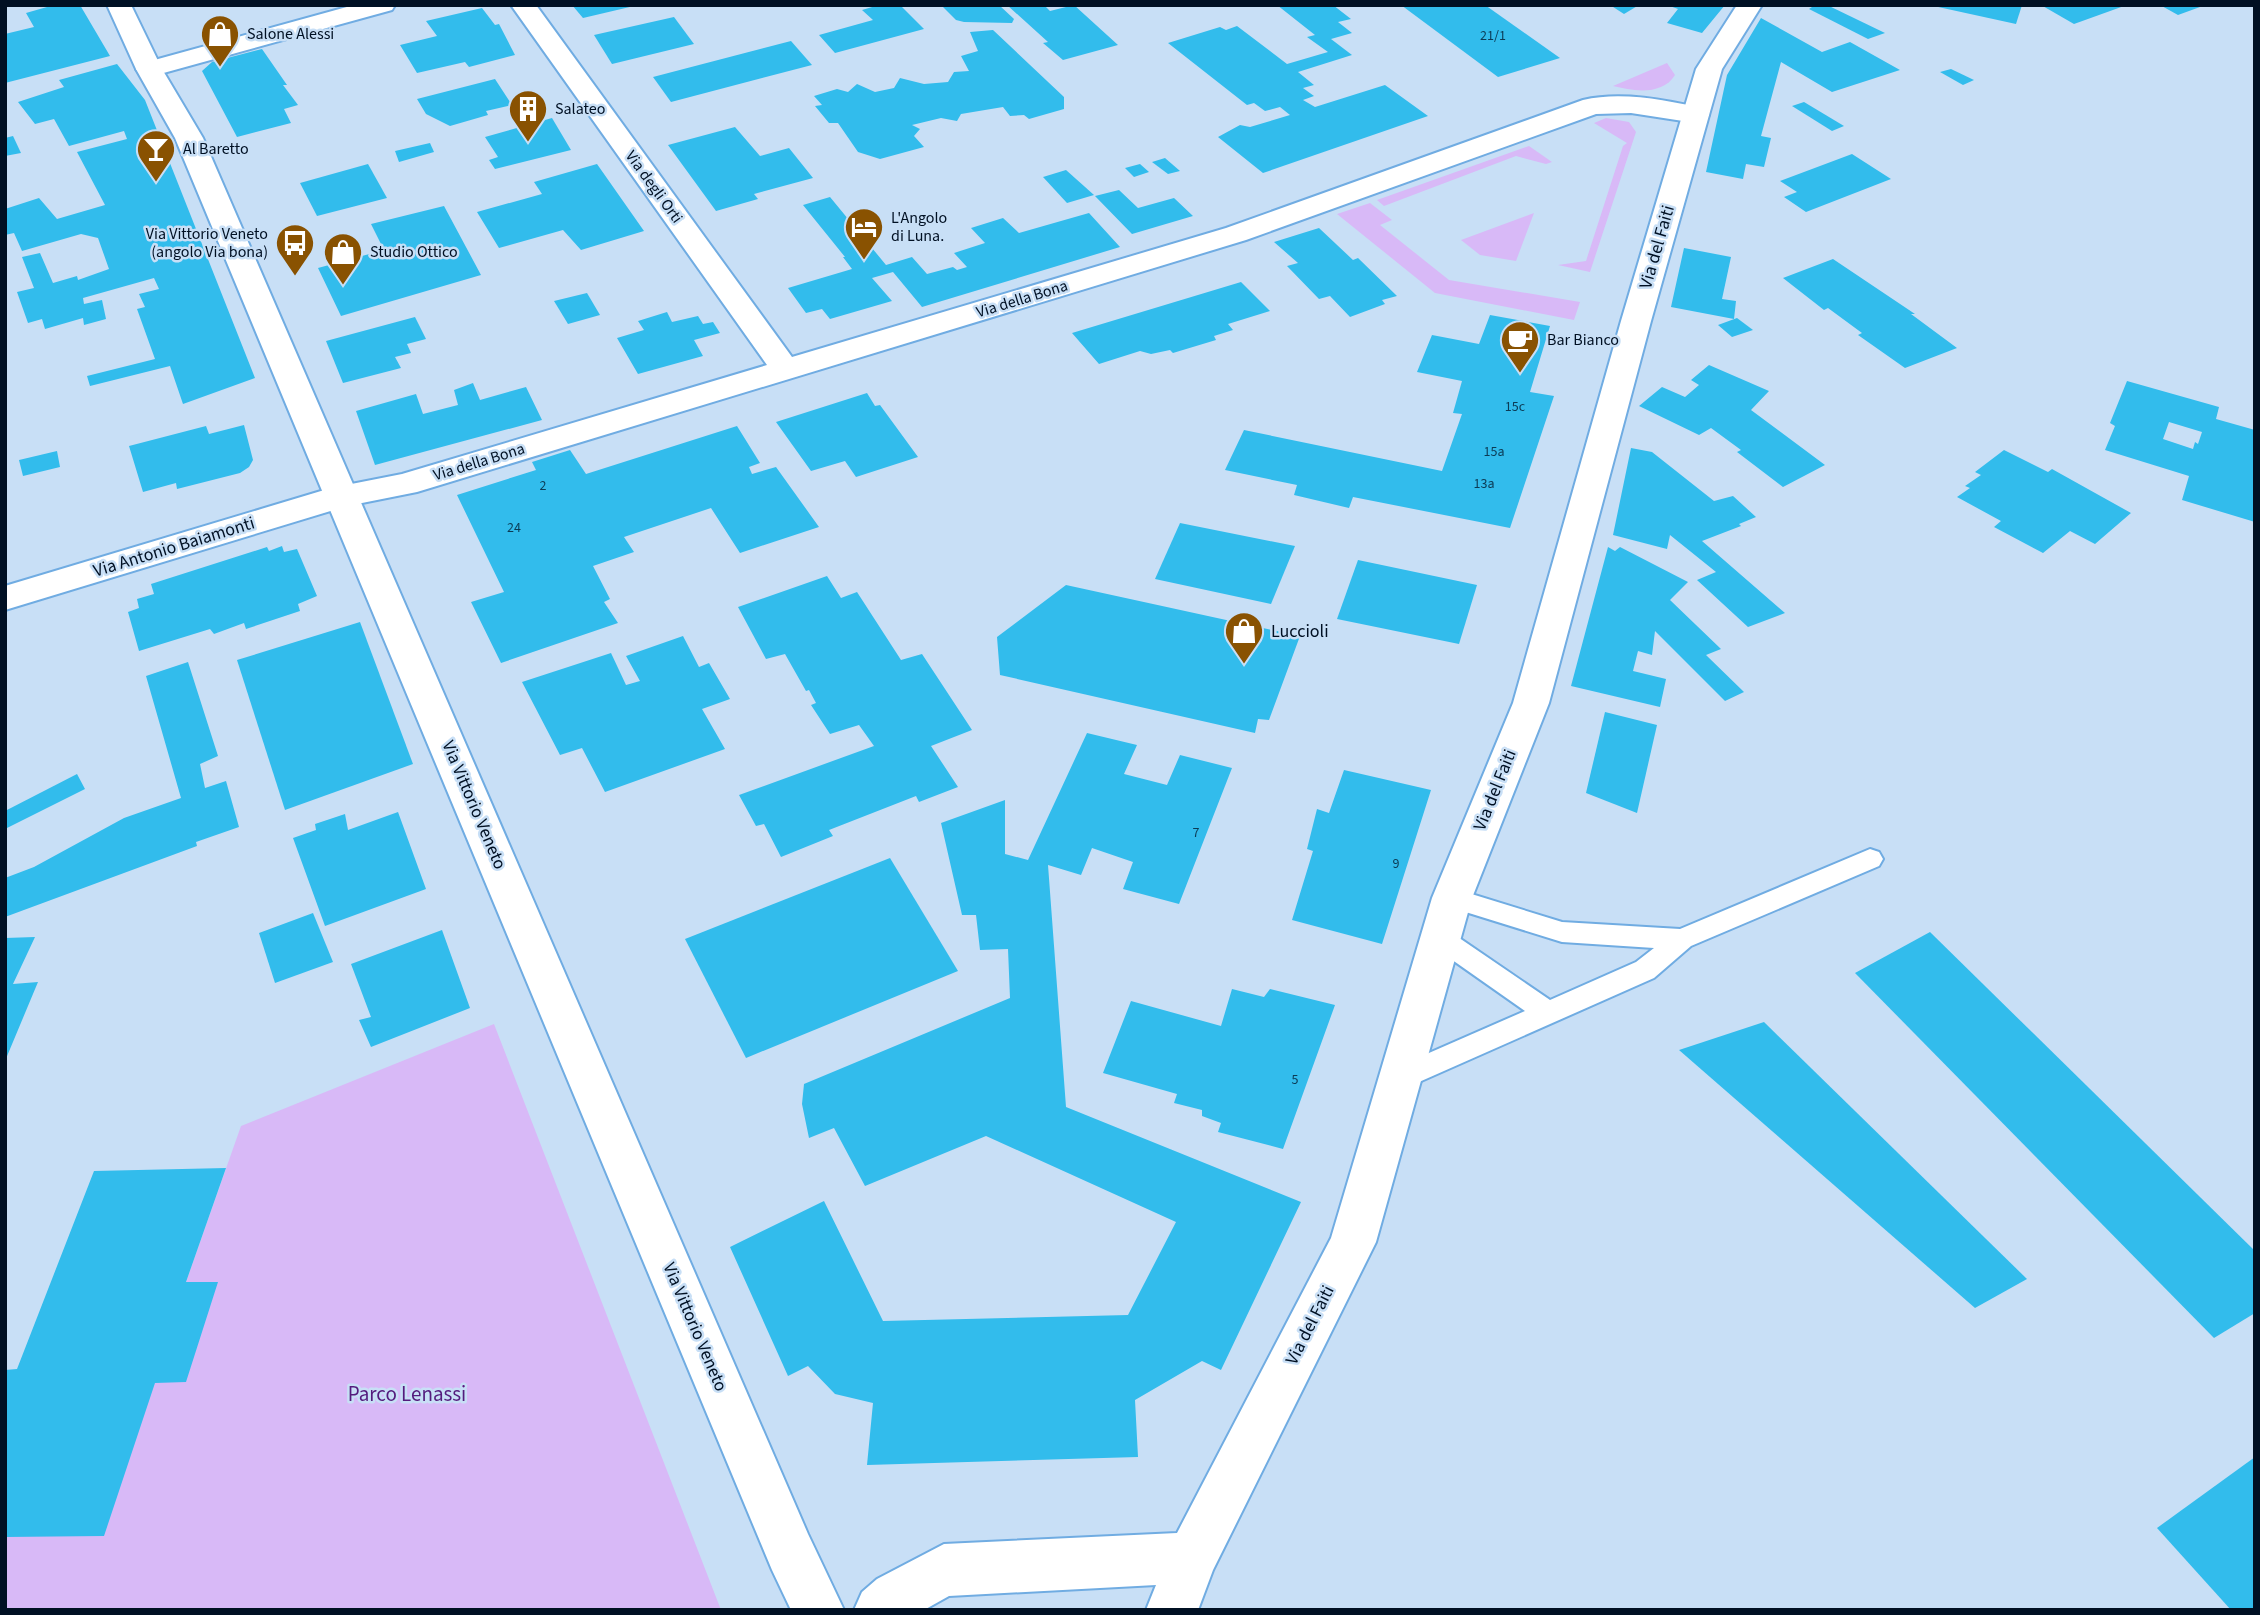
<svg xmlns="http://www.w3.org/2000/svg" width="2260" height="1615" viewBox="0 0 2260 1615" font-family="'Source Sans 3',sans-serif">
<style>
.green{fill:#d8b9f7}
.building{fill:#32bcec;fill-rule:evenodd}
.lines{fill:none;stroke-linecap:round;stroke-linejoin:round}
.service-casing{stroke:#70ace2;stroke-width:4}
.minor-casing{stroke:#70ace2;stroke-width:4}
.tertiary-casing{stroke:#70ace2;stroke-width:4}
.secondary-casing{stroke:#70ace2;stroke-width:4}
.service{fill:#fff;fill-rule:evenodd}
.minor{fill:#fff;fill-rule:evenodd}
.tertiary{fill:#fff;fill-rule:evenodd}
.secondary{fill:#fff;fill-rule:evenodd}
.labels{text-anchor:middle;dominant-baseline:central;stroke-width:5;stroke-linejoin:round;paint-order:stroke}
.number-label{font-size:14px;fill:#0c3b55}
.far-poi-label{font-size:16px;fill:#001023;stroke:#c8dff6;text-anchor:start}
.far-street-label{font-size:16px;fill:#001023;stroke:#c8dff6}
.street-label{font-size:18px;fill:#001023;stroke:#c8dff6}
.poi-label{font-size:18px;fill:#001023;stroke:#c8dff6;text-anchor:start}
.near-park-label{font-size:21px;fill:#541b7d;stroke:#c8dff6}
</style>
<rect width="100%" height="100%" fill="#c8dff6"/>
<g class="green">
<path d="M1667,63L1675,75C1662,96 1633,91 1613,86Z"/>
<polygon points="1606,118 1629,122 1636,132 1590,272 1558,265 1586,261 1623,146 1627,143 1594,123"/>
<polygon points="1529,146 1552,162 1546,164 1516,156 1384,206 1377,200"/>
<polygon points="1370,203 1392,220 1380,225 1449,280 1580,302 1574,320 1435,293 1337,214"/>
<polygon points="1534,213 1516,261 1480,255 1461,240"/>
<polygon points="494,1024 721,1610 5,1610 5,1537 155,1383 217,1282 186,1282 241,1126"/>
</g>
<g class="building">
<polygon points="54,5 80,5 110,56 5,83 5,34 34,27 26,13"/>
<polygon points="572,5 634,5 634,6 583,18"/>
<polygon points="879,5 900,5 924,29 835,53 819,35 873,20 862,10"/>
<polygon points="941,5 999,5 1014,19 1012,23 964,22 956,20"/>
<polygon points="1007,5 1044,5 1050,11 1074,5 1118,45 1063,60 1043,43 1048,42"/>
<polygon points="1277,5 1333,5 1351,19 1338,22 1352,33 1331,39 1352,55 1298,72 1314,85 1303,88 1314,96 1303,100 1315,107 1385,85 1428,116 1263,173 1218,137 1240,125 1250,127 1290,115 1280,107 1265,111 1254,103 1247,105 1168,43 1220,27 1226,30 1237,26 1287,64 1328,52 1307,37 1315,35"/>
<polygon points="1401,5 1485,5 1560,58 1498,77"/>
<polygon points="1610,5 1639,5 1624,14"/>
<polygon points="1667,5 1725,5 1702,33 1667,23 1678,9"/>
<polygon points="1815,5 1827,5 1885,33 1868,39 1809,9"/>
<polygon points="1929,5 2022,5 2016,24"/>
<polygon points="2041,5 2124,5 2124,6 2074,24"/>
<polygon points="2160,5 2198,5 2200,7 2178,15"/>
<polygon points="482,8 495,25 499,24 515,55 469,67 465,62 417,73 400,45 437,36 426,21"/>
<polygon points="674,17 694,44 612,64 594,35"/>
<polygon points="1761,18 1822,52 1850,42 1900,70 1832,92 1781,62 1761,136 1771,138 1764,167 1746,164 1743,179 1706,172 1727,75"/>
<polygon points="993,30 1064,97 1064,109 1029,119 1024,115 1010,116 1003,107 961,114 957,121 941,118 912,125 920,129 914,136 924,147 880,159 858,152 838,123 829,123 815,106 822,105 814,96 837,89 848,92 857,84 875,92 894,88 900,78 924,84 948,82 954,72 969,71 961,56 978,51 970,32"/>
<polygon points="791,41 812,65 671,102 653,77"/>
<polygon points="262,49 287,85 283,85 298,105 284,109 291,123 237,137 202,71 212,62"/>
<polygon points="117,64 145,100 255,378 183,404 170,366 90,386 87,376 155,359 137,309 145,307 139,294 159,289 154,278 83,298 84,304 102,300 106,319 84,325 83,318 45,329 42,319 28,323 17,292 34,288 22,257 40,253 53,283 77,276 78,280 109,269 98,238 81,234 22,251 14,233 5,235 5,209 39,198 57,219 105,205 77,152 127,139 124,131 69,146 54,119 35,124 18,102 64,87 59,80"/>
<polygon points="1951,69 1974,80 1963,85 1940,72"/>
<polygon points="495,79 512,105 486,111 488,115 450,126 426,114 417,99"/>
<polygon points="1804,102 1844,126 1832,131 1792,106"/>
<polygon points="552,118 571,150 495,169 489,160 498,157 485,137"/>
<polygon points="735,127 760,156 789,148 813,178 754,194 758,199 716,211 668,145"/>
<polygon points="13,136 21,153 5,156 5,138"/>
<polygon points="430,143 434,152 399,162 395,151"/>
<polygon points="1852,154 1891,179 1806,212 1784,197 1797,192 1780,181"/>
<polygon points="1165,158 1180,171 1168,174 1152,162"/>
<polygon points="368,164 387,198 317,216 300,183"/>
<polygon points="597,164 644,231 581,250 563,230 499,248 477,212 542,194 534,182"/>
<polygon points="1140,164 1149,172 1134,177 1125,168"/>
<polygon points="1066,170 1094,195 1067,203 1043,177"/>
<polygon points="1119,190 1138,208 1174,198 1193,216 1132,234 1095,196"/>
<polygon points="830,197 886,265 912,257 927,274 953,267 957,270 967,267 954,253 985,243 971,228 1003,218 1019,233 1089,213 1120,247 922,307 893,272 872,278 892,301 830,319 822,309 806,313 788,288 852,269 843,257 845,257 803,205"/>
<polygon points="444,206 481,275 341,316 318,268 384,250 371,224"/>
<polygon points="1319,228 1353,260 1358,258 1397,296 1382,300 1385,304 1350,317 1330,296 1319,299 1287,266 1298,263 1274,242"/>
<polygon points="1684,248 1731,257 1722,299 1736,301 1734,319 1671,307"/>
<polygon points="1833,259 1915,314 1911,314 1957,348 1905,368 1858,335 1862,333 1828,308 1824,310 1783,278"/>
<polygon points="1241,282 1270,311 1228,324 1233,330 1214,336 1216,340 1173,353 1170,350 1151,354 1140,351 1099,364 1072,333"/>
<polygon points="587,293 600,315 568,324 554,301"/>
<polygon points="667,312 672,322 698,316 703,324 713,322 720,333 694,340 703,356 638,374 617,338 644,330 638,321"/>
<polygon points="1490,315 1550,326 1530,392 1554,396 1510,528 1353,497 1349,508 1294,495 1297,485 1225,470 1244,430 1442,471 1462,414 1453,413 1462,381 1417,372 1432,335 1479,344"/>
<polygon points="415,317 426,339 407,344 411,353 395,357 401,368 343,383 326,341"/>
<polygon points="1737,318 1753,330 1732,337 1718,325"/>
<polygon points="1709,365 1769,391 1751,410 1825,465 1783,487 1737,452 1741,450 1711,428 1699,435 1639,406 1662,387 1685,397 1699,385 1691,380"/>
<path d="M2127,381L2219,407L2216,419L2255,430V522L2182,500L2189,476L2105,450L2115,426L2110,423ZM2169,422L2202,432L2198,444L2195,442L2193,449L2163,439Z"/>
<polygon points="473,383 480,400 526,387 542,420 375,465 356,411 416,394 423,414 458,405 454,390"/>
<polygon points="867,393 875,406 880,405 918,457 856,477 845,461 811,471 776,422"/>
<polygon points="244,425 253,460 249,467 240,473 177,489 176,483 143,492 129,446 206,426 209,434"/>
<polygon points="737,426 760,463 749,467 752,474 776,467 819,527 740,553 711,508 624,537 634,552 593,566 610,599 604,602 618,623 501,663 471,602 504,592 457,495 536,470 532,462 570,450 586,474"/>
<polygon points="1631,448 1652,452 1714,501 1733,496 1756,517 1739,524 1741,526 1702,541 1785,613 1748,627 1697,580 1716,572 1670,535 1667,549 1613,535"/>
<polygon points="2004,450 2048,472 2052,469 2131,513 2095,544 2070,531 2043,553 1994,527 2001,521 1957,497 1970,488 1965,486 1981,475 1975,472"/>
<polygon points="57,451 60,467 23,476 19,460"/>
<polygon points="1180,523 1295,546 1271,604 1155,579"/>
<polygon points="282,546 284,552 297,549 317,596 298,604 300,611 246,629 244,623 214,634 210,629 139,651 128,612 139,608 137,599 154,594 151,584 267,547 269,551"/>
<polygon points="1608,547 1615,551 1620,547 1688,582 1670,600 1721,649 1706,655 1744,692 1725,701 1655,631 1652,655 1638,651 1633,671 1666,679 1660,707 1571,686"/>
<polygon points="1358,560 1477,585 1459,644 1337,619"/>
<polygon points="827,576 841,598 857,592 901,660 922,654 972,730 931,746 958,787 919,802 916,796 829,830 833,836 781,857 764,824 756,826 739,795 874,746 859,725 830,734 811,705 816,703 809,690 806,691 785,654 766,659 738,607"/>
<polygon points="1066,585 1300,636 1269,720 1258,719 1255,733 1000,675 997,637"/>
<polygon points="360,622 413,764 285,810 237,660"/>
<polygon points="683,636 699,667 709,663 730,699 702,709 725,749 605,792 582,748 560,755 522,682 611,653 626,685 640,681 626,656"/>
<polygon points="188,662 218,756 200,764 205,788 226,781 239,827 196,842 197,846 5,917 5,878 34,867 124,818 181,798 146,676"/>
<polygon points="1605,712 1657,725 1637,813 1586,793"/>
<polygon points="1087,733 1137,745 1124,774 1167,785 1180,755 1232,768 1179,904 1123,889 1133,862 1092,848 1081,875 1048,865 1066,1107 1301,1202 1221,1370 1202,1361 1135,1400 1138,1457 867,1465 873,1403 835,1394 808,1366 788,1376 730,1247 824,1201 883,1321 1128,1315 1176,1222 986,1136 865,1186 834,1128 809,1138 802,1104 804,1084 1010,998 1008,949 980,950 976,915 962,915 941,823 1005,800 1005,854 1028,860"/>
<polygon points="1344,770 1431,790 1382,944 1292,920 1313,851 1307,849 1317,809 1329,813"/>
<polygon points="77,774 85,789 5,829 5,811"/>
<polygon points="398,812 426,889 325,926 293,838 316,830 315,824 345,814 348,830"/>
<polygon points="890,858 958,971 746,1058 685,939"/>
<polygon points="313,913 333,962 275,983 259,933"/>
<polygon points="442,930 470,1008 371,1047 359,1020 371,1017 351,964"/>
<polygon points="1930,932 2255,1251 2255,1313 2214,1338 1855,973"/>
<polygon points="35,937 13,984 38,982 5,1061 5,938"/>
<polygon points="1232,989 1264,997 1270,989 1335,1005 1283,1149 1218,1132 1221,1123 1202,1116 1202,1110 1174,1103 1177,1094 1103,1073 1131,1001 1221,1026"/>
<polygon points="1764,1022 2027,1279 1975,1308 1679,1050"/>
<polygon points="226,1168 186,1282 218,1282 186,1382 155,1383 104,1536 5,1537 5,1370 17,1369 94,1171"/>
<polygon points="2255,1457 2255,1610 2231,1610 2157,1528"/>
</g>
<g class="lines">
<g class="service-casing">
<polygon id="service" points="1870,849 1879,852 1883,859 1879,866 1691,946 1654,978 1410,1086 1400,1090 1390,1086 1386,1078 1390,1070 1525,1011 1431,945 1427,938 1431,931 1440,928 1449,931 1550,1000 1636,962 1654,948 1562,942 1443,905 1439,898 1443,891 1452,888 1562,922 1680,929"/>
</g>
<g class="minor-casing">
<g id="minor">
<polygon points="354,5 395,5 392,10 149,77 140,74 136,69 140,64"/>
<path d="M511,5H536L792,357L1226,228L1583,100C1621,91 1667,100 1705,109L1709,115L1705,121L1696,123L1631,113L1596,114L1246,240L417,492L347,506L5,610V586L331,488L402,474L767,365Z"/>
</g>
</g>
<g class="tertiary-casing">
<polygon id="tertiary" points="1737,5 1762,5 1722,69 1651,321 1549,703 1472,898 1376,1242 1213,1570 1198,1610 1146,1610 1156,1585 949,1596 924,1610 854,1610 862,1592 877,1579 944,1544 1177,1533 1331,1238 1432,898 1513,703 1621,321 1696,69"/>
</g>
<g class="secondary-casing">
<polygon id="secondary" points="107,5 131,5 162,69 203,138 808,1534 844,1610 791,1610 772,1570 175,138 136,69"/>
</g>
<use href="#service" class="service"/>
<use href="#minor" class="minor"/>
<use href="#tertiary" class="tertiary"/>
<use href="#secondary" class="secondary"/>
</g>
<defs>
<g id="shop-pin" transform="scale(2.0125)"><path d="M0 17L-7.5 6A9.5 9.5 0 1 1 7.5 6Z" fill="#895201" stroke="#c8dff6"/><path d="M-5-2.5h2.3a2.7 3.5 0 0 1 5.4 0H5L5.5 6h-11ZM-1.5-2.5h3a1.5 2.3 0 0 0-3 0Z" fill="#fff"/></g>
<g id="building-pin" transform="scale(2.0125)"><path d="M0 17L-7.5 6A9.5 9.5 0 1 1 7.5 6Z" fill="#895201" stroke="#c8dff6"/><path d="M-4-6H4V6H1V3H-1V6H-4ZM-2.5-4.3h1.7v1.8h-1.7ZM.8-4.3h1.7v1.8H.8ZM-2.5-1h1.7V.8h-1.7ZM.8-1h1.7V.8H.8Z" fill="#fff"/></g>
<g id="bar-pin" transform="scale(2.0125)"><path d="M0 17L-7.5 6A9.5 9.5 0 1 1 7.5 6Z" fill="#895201" stroke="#c8dff6"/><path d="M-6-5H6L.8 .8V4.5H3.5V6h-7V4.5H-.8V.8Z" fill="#fff"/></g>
<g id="hotel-pin" transform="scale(2.0125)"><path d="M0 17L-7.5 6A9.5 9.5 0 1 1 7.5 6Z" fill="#895201" stroke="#c8dff6"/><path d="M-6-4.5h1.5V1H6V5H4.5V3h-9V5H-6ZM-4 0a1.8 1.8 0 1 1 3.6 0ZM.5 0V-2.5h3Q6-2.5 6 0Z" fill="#fff"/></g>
<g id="bus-pin" transform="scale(2.0125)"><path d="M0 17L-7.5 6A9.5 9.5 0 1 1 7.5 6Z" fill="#895201" stroke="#c8dff6"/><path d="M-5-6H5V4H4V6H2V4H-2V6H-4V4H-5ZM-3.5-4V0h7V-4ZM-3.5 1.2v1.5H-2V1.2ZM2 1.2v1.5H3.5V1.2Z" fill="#fff"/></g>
<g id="cafe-pin" transform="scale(2.0125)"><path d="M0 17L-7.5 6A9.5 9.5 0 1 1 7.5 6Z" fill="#895201" stroke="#c8dff6"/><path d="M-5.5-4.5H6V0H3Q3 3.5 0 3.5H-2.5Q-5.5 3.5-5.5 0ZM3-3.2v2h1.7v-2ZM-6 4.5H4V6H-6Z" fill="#fff"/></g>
</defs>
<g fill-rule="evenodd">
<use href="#shop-pin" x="220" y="34"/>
<use href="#building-pin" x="528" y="109"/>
<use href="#bar-pin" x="156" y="149"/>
<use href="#hotel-pin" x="864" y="227"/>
<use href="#bus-pin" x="295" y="243"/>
<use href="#shop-pin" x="343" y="252"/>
<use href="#cafe-pin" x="1520" y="340"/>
<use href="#shop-pin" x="1244" y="631"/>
</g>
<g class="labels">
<g class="number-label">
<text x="1493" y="36">21/1</text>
<text x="1515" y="407">15c</text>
<text x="1494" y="452">15a</text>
<text x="1484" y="484">13a</text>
<text x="543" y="486">2</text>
<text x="514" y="528">24</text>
<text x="1196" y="833">7</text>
<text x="1396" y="864">9</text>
<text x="1295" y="1080">5</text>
</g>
<g class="far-poi-label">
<text x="247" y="34">Salone Alessi</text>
<text x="555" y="109">Salateo</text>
<text x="183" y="149">Al Baretto</text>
<text x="891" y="218">L'Angolo<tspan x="891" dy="18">di Luna.</tspan></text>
<text x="268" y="234" text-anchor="end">Via Vittorio Veneto<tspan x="268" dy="18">(angolo Via bona)</tspan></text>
<text x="370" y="252">Studio Ottico</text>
<text x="1547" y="340">Bar Bianco</text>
</g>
<g class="far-street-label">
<text transform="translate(654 187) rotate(54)">Via degli Orti</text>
<text transform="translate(1022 299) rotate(-17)">Via della Bona</text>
<text transform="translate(479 462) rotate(-17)">Via della Bona</text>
</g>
<g class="street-label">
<text transform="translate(1657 247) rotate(-74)">Via del Faiti</text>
<text transform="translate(174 547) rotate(-17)">Via Antonio Baiamonti</text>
<text transform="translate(1495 790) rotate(-68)">Via del Faiti</text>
<text transform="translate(474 805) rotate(67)">Via Vittorio Veneto</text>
<text transform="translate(1310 1325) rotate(-63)">Via del Faiti</text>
<text transform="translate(695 1327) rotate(67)">Via Vittorio Veneto</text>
</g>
<g class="poi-label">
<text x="1271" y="631">Luccioli</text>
</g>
<g class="near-park-label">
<text x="407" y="1394">Parco Lenassi</text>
</g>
</g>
<rect width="2260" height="1615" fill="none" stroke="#001023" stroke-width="14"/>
</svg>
